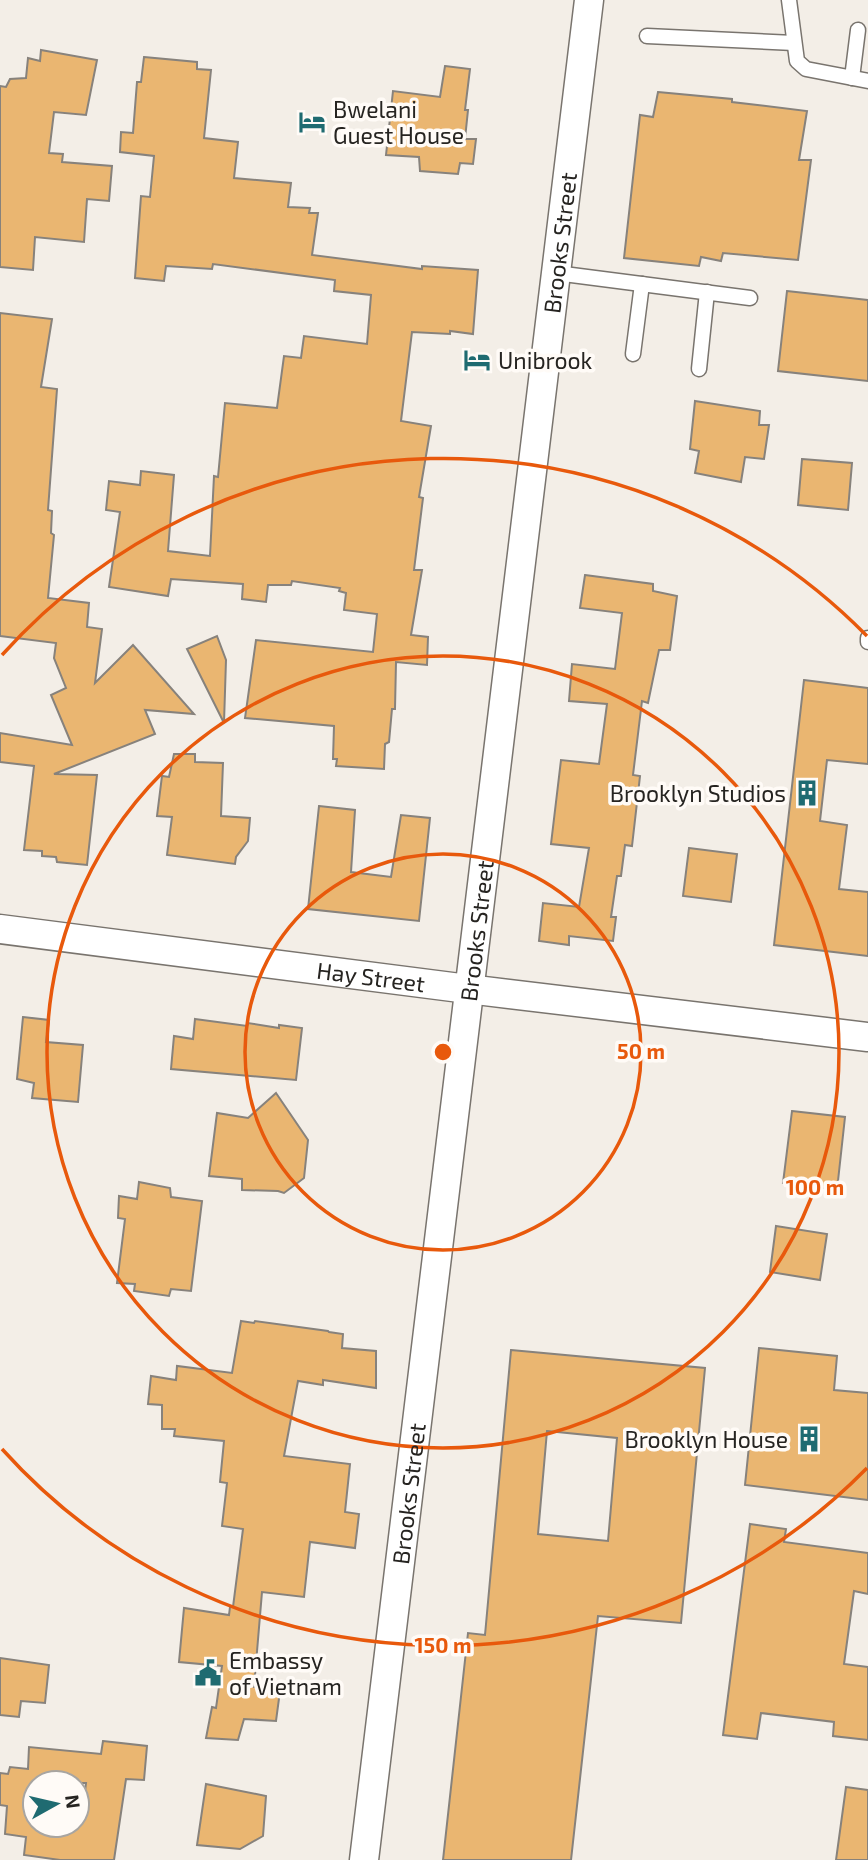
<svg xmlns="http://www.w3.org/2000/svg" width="868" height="1860" viewBox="0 0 868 1860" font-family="'Exo 2',sans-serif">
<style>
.building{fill:#eab671;stroke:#87827c;stroke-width:2;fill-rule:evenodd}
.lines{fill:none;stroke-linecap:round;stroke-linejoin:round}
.service-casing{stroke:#79746e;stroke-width:17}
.minor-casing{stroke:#79746e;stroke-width:31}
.service{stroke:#fff;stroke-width:14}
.minor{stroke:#fff;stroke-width:28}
.ring{fill:none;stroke:#e8590c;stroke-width:3.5}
.labels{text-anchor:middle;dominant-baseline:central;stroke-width:7;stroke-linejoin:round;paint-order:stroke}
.poi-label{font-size:23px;fill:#262421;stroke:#fffbf7;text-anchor:start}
.street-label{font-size:23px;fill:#262421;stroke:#fffbf7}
.centre{fill:#e8590c;stroke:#fffbf7;stroke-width:3.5}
.ring-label{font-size:21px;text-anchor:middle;font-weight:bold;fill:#e8590c;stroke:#fffbf7;stroke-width:7;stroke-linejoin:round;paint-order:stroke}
</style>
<rect width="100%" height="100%" fill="#f3eee7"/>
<g class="building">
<polygon points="41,50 97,60 86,115 54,112 49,153 63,154 62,162 112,166 109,201 87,199 84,242 35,237 33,270 0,267 0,86 6,87 10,79 26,78 28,58 40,61"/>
<polygon points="144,57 197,62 197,69 211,70 204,138 238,142 234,178 291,183 288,207 310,208 309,213 318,213 312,255 422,269 422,266 478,270 473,334 450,331 450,334 412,332 401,421 431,426 419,497 423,498 414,570 422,570 411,635 428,637 427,665 396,662 395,709 392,709 389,742 385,744 384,769 336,766 337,759 333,759 334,726 245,718 256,640 373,652 377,614 344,610 346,593 339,591 340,588 292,581 291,585 268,585 266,602 242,599 243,584 171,579 168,596 109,587 120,512 106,510 109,481 140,485 141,471 174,475 168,551 210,556 214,476 218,477 225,403 277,408 284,356 301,358 304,336 367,344 371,295 334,291 335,280 213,264 212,269 166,266 164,281 135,278 141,196 150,197 154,156 120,152 121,132 133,133 137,82 141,82"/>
<polygon points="445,66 470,69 465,110 468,110 465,139 476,139 473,164 460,163 458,174 420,171 419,157 386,155 393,91 440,97"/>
<polygon points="658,92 732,99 732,102 807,111 799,160 811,160 798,260 723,253 721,261 701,257 699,266 624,258 640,115 653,117"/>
<polygon points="787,291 868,300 868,381 778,371"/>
<polygon points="0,313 52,319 41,387 57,389 48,510 52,511 51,533 54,535 48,598 89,603 87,627 102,629 95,683 133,645 194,714 145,710 155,734 54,774 97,775 87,865 57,862 56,857 42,856 42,851 24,850 34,766 0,762 0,733 72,745 51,695 66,688 54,658 56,643 0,636"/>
<polygon points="695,401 760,411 759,425 769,425 764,459 745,457 741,482 695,473 699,451 690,449"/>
<polygon points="802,459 852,463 848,510 798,505"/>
<polygon points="585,575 653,584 653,591 677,596 670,650 659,650 648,703 642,701 633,775 640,776 632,846 625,845 621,876 617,876 611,917 616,917 613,941 569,936 569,945 539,941 543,903 579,907 589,848 551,844 561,760 599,764 607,704 569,701 572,664 615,669 622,613 580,608"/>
<polygon points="217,636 226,660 224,723 187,649"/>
<polygon points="804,680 868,688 868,764 827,760 820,821 847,825 839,889 868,892 868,956 774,945"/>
<polygon points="174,754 195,754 195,762 223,763 221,816 250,818 248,841 236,857 235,864 167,855 172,817 157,816 162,776 169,777"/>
<polygon points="319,806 355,810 351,872 391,877 401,815 430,818 419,921 308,909"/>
<polygon points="689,848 737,854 731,902 683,896"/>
<polygon points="23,1017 49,1020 46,1042 83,1045 78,1102 32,1098 34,1083 17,1079"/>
<polygon points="195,1019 247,1026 248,1023 279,1028 279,1025 302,1028 296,1080 171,1069 174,1036 193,1039"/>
<polygon points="276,1093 308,1140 304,1178 284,1193 278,1191 242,1190 242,1179 209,1176 217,1113 248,1118"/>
<polygon points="792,1111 845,1117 837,1190 783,1183"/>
<polygon points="139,1182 170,1188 171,1197 202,1201 191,1291 171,1289 169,1296 134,1291 135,1284 117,1283 125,1219 118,1218 119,1196 137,1199"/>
<polygon points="776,1226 827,1234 820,1280 770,1272"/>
<polygon points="241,1321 254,1323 255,1321 328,1331 329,1332 343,1334 342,1348 376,1351 376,1388 323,1380 323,1385 298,1381 284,1456 350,1464 345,1512 359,1514 355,1548 310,1542 304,1597 262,1592 254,1687 280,1691 276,1721 244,1719 238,1740 206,1738 212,1707 216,1708 222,1666 179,1662 184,1608 229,1615 230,1607 233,1607 243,1529 222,1526 227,1483 220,1482 224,1441 174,1436 175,1429 162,1429 162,1405 148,1404 151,1376 176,1380 177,1366 232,1373"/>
<polygon points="759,1348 837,1356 834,1390 868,1393 868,1500 745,1485"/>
<path d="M511,1350L705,1368L681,1623L598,1616L571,1860H443L468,1633L485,1635ZM547,1431L617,1438L608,1541L538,1534Z"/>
<polygon points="750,1524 786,1529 784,1542 868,1553 868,1594 854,1591 844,1664 868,1667 868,1740 833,1736 834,1722 761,1713 757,1739 723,1735"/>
<polygon points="0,1658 49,1665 45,1703 21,1701 19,1717 0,1715"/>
<path d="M103,1741L147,1746L144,1780L126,1779L114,1860H60L24,1855L26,1837L5,1834L7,1806L0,1805V1773L8,1774L10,1767L28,1769L29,1747L101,1754ZM35,1783H86L81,1825H35Z"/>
<polygon points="206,1784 266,1796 263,1836 240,1849 197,1845"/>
<polygon points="846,1787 868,1790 868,1860 836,1860"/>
</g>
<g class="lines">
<g class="service-casing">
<g id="service">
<polyline points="789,0 797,61 806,69 868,81"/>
<polyline points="647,36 794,43"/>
<polyline points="852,78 858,30"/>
<polyline points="556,273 750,298"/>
<polyline points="633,354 642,284"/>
<polyline points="699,369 707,292"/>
<polyline points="868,638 868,642"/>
</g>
</g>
<g class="minor-casing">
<g id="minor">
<path id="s1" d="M0,929L468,989L868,1037"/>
<path id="s2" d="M364,1860L589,0"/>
</g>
</g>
<use href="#service" class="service"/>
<use href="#minor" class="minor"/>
</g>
<g class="ring">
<circle cx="443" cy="1052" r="198"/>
<circle cx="443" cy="1052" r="396"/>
<path d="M867 1468A594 594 0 0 1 2 1449M2 655A594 594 0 0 1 867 636"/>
</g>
<defs>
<g id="hotel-bare" transform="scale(2.1)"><path d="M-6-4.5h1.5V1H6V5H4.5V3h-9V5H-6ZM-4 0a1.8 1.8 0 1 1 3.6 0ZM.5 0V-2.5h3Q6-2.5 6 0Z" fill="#1f6b71" stroke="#fffbf7" stroke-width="2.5" paint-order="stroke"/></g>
<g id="building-bare" transform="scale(2.1)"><path d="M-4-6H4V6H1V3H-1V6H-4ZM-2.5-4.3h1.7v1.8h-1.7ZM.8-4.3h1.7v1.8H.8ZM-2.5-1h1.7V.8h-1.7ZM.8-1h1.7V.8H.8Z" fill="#1f6b71" stroke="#fffbf7" stroke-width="2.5" paint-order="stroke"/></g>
<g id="civic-bare" transform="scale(2.1)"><path d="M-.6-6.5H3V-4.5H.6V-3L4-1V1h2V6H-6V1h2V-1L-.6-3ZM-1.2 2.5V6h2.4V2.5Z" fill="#1f6b71" stroke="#fffbf7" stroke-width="2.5" paint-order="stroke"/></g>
</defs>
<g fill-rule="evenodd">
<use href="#hotel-bare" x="312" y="122"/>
<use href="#hotel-bare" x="477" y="360"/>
<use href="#building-bare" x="807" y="793"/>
<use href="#building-bare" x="809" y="1439"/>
<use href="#civic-bare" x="208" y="1673"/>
</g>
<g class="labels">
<g class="poi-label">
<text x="333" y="109">Bwelani<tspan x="333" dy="26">Guest House</tspan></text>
<text x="498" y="360">Unibrook</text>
<text x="786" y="793" text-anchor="end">Brooklyn Studios</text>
<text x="788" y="1439" text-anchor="end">Brooklyn House</text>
<text x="229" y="1660">Embassy<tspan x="229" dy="26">of Vietnam</tspan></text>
</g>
<g class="street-label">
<text stroke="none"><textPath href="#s2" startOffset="1629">Brooks Street</textPath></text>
<text stroke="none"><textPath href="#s2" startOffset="936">Brooks Street</textPath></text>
<text stroke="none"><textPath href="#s1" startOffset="374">Hay Street</textPath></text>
<text stroke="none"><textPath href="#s2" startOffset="369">Brooks Street</textPath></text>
</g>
</g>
<circle cx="443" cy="1052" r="10" class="centre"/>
<g class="ring-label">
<text x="641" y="1059">50 m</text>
<text x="815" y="1195">100 m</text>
<text x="443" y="1653">150 m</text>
</g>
<g transform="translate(56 1804) rotate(82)"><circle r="33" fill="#fffbf7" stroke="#a8a5a1" stroke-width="2"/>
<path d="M0-5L12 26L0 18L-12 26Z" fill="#1f6b71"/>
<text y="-10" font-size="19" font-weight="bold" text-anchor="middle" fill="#262421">N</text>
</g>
</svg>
